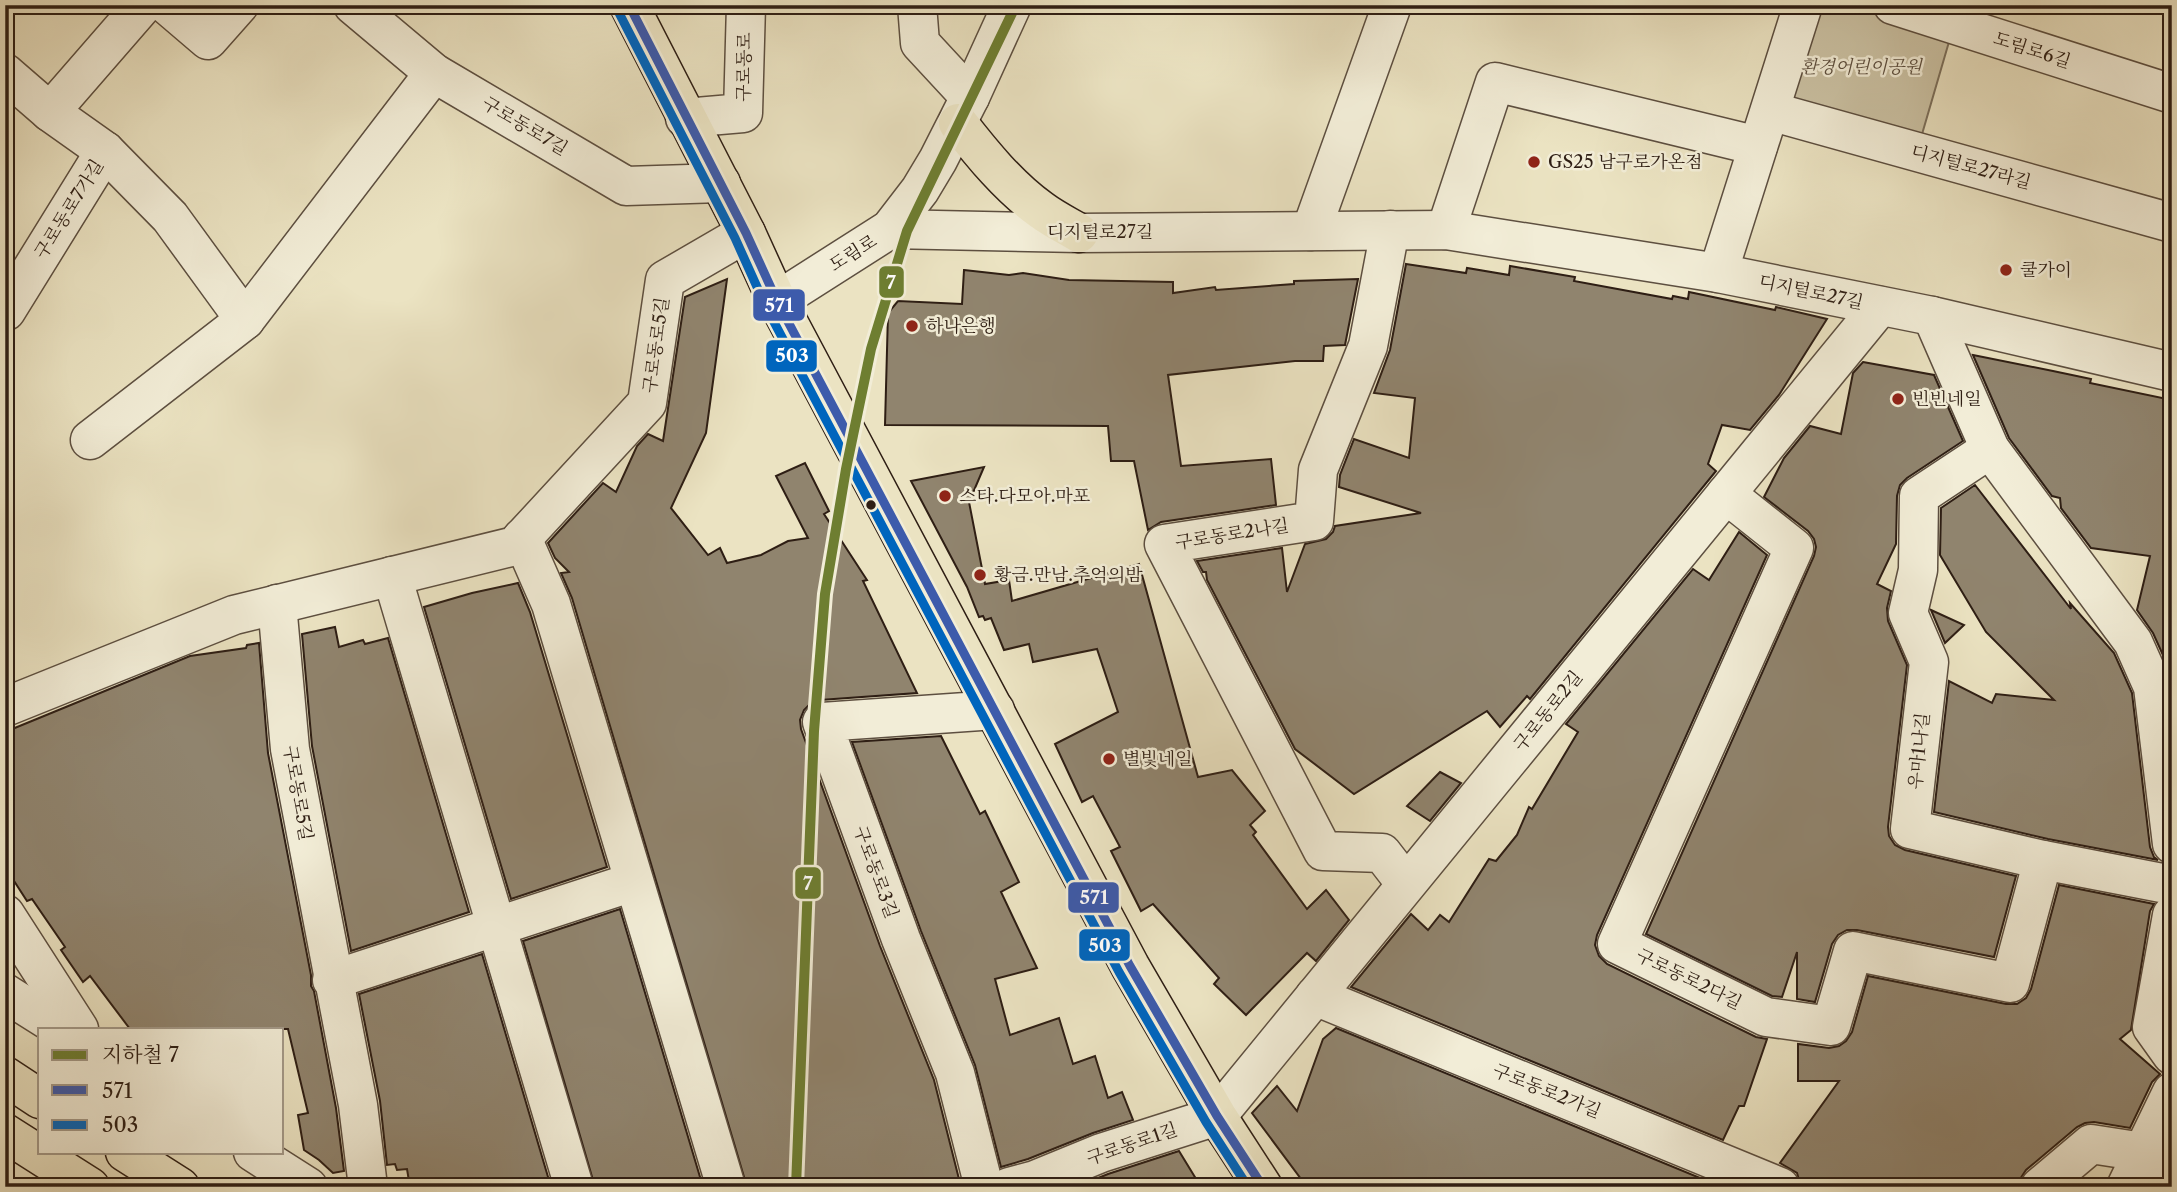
<svg xmlns="http://www.w3.org/2000/svg" width="2177" height="1192" viewBox="0 0 2177 1192" font-family="'Libre Caslon Text','Noto Serif KR',serif">
<style>
.green{fill:#cbc2a4;stroke:#7c705c;stroke-width:2}
.building{fill:#90846e;stroke:#2e1e14;stroke-width:2}
.lines{fill:none;stroke-linecap:round;stroke-linejoin:round}
.minor-casing{stroke:#5d4f40;stroke-width:41}
.major-casing{stroke:#2e1e14;stroke-width:41}
.minor{stroke:#f2edd7;stroke-width:38}
.major{stroke:#ebe3c2;stroke-width:38}
.bus-1-casing{stroke:#f2edd7;stroke-width:14}
.bus-2-casing{stroke:#f2edd7;stroke-width:14}
.bus-1{stroke:#3d5bab;stroke-width:9}
.bus-2{stroke:#0065bd;stroke-width:9}
.metro-1-casing{stroke:#f2edd7;stroke-width:16}
.metro-1{stroke:#6e7e31;stroke-width:10}
.poi-dot{fill:#8f2418;stroke:#f2edd7;stroke-width:2.5}
.bus-dot{fill:#2e1e14;stroke:#f2edd7;stroke-width:2.5}
.labels{text-anchor:middle;dominant-baseline:central;stroke-width:5;stroke-linejoin:round;paint-order:stroke}
.street-label{font-size:18px;fill:#2e1e14;stroke:#f2edd7}
.park-label{font-size:18px;font-style:italic;fill:#5d4f3f;stroke:#f2edd7}
.poi-label{font-size:18px;fill:#2e1e14;stroke:#f2edd7;text-anchor:start}
.line-badge{stroke:#f2edd7;stroke-width:2.5}
.badge-label{font-size:19px;text-anchor:middle;font-weight:bold;fill:#fff}
</style>
<rect width="100%" height="100%" fill="#ebe3c2"/>
<filter id="stains"><feTurbulence type="fractalNoise" baseFrequency=".00286" numOctaves="4"/><feColorMatrix values="0 0 0 0 .2 0 0 0 0 .09 0 0 0 0 .02 0 0 0 .5 -.17"/></filter>
<radialGradient id="worn" r=".72"><stop offset=".6" stop-color="#630" stop-opacity="0"/><stop offset="1" stop-color="#630" stop-opacity=".3"/></radialGradient>
<polygon class="green" points="1815,5 1850,5 1951,35 1920,141 1783,104"/>
<g class="building">
<polygon points="1406,264 1466,273 1467,268 1509,275 1510,266 1575,277 1574,281 1672,299 1673,296 1688,299 1689,292 1775,310 1776,307 1827,319 1779,395 1750,430 1722,425 1708,464 1716,471 1530,699 1527,696 1500,727 1487,711 1354,794 1295,749 1207,580 1206,572 1203,572 1197,561 1282,548 1287,592 1305,544 1326,539 1333,532 1335,526 1421,513 1339,487 1340,475 1354,439 1409,458 1415,398 1374,393 1390,350"/>
<polygon points="964,270 1009,275 1023,273 1069,280 1173,282 1173,293 1215,287 1216,290 1294,284 1294,281 1358,279 1345,345 1324,346 1323,361 1295,361 1168,375 1181,466 1271,459 1276,505 1161,522 1148,530 1134,461 1111,461 1108,426 885,425 888,313 898,301 962,304"/>
<polygon points="727,279 706,433 671,508 708,555 720,548 727,563 761,555 788,541 808,538 776,476 805,463 829,511 824,514 867,580 863,581 917,693 820,700 811,703 804,710 800,720 801,729 880,946 934,1080 961,1187 747,1187 572,598 561,573 569,572 555,558 548,543 603,483 616,492 637,446 648,434 663,441 685,297"/>
<polygon points="1973,355 2053,371 2091,379 2090,383 2172,400 2172,675 2153,633 2137,610 2150,556 2091,548 2061,508 2060,498 2052,496 2009,438"/>
<polygon points="1863,362 1934,375 1963,441 1907,478 1900,485 1897,496 1896,544 1877,584 1891,591 1887,608 1888,621 1907,665 1888,827 1889,836 1895,845 1905,850 2016,876 1994,957 1857,930 1847,930 1838,935 1832,944 1815,1002 1797,999 1797,952 1782,997 1772,996 1646,934 1814,556 1816,547 1814,539 1808,531 1764,497 1784,458 1810,426 1841,434 1853,373"/>
<polygon points="984,467 969,502 985,584 1009,580 1012,601 1139,564 1198,777 1232,770 1265,811 1250,825 1256,832 1253,835 1307,909 1326,890 1349,920 1316,961 1307,953 1246,1015 1214,984 1219,978 1153,904 1141,911 1111,851 1120,847 1093,796 1082,802 1055,744 1118,712 1097,649 1033,662 1029,644 1004,650 991,618 985,620 983,616 979,617 967,587 911,481"/>
<polygon points="1975,485 2071,609 2070,603 2114,653 2132,693 2150,847 2154,857 2158,860 2048,839 1934,812 1949,681 1992,703 1996,694 2054,700 1986,632 1940,555 1941,508"/>
<polygon points="1739,532 1767,555 1597,935 1595,945 1599,956 1607,964 1756,1037 1767,1039 1744,1106 1739,1106 1723,1140 1351,987 1411,914 1428,930 1440,915 1449,922 1489,859 1496,861 1517,835 1529,807 1532,809 1578,732 1566,724 1693,569 1709,580"/>
<polygon points="518,583 530,612 607,867 511,899 424,607 472,593"/>
<polygon points="1931,610 1964,625 1945,643"/>
<polygon points="335,627 339,647 363,640 365,644 388,638 469,912 351,951 312,746 302,634"/>
<polygon points="259,643 268,753 311,975 311,986 314,991 336,1108 344,1171 333,1173 319,1160 304,1150 298,1115 308,1113 288,1029 130,1029 90,976 83,982 61,950 65,947 32,899 27,901 5,867 5,732 190,656 246,648 247,645"/>
<polygon points="941,736 980,814 985,811 1019,882 1001,892 1037,968 995,979 1010,1035 1059,1018 1073,1064 1095,1056 1108,1098 1122,1092 1133,1120 1093,1133 1028,1159 1001,1167 975,1065 921,931 852,742"/>
<polygon points="1440,772 1461,783 1430,821 1407,806"/>
<polygon points="2059,885 2154,904 2150,911 2131,1030 2120,1039 2160,1074 2152,1082 2130,1128 2094,1122 2085,1123 2077,1127 2026,1170 2020,1179 2019,1187 1801,1187 1797,1173 1780,1163 1839,1081 1798,1081 1798,1044 1829,1048 1839,1046 1846,1041 1852,1032 1868,976 2006,1004 2017,1004 2026,998 2031,989"/>
<polygon points="620,909 703,1187 595,1187 523,941"/>
<polygon points="482,954 551,1187 410,1187 407,1169 397,1170 395,1164 387,1165 380,1101 359,994"/>
<polygon points="1336,1028 1705,1180 1702,1187 1307,1187 1252,1113 1277,1086 1297,1111 1323,1039"/>
<polygon points="1179,1151 1201,1187 1076,1187 1108,1174"/>
</g>
<g class="lines">
<g class="minor-casing">
<g id="minor">
<polyline points="167,5 208,40 239,5"/>
<polyline points="353,5 434,73 626,186 721,183"/>
<polyline points="917,5 920,43 970,97"/>
<polyline points="1893,5 2172,94"/>
<polyline points="5,73 50,112 105,151 170,217 245,320"/>
<polyline points="1770,111 2172,223"/>
<polyline points="50,112 143,5"/>
<polyline points="685,118 743,113 746,5"/>
<polyline points="890,229 1079,233 1446,230 1718,273 1932,316 2172,372"/>
<polyline points="1390,230 1368,346 1318,470 1314,521 1164,544 1323,851 1382,853 1406,884"/>
<polyline points="1446,230 1495,82 1758,146"/>
<polyline points="1311,231 1392,5"/>
<polyline points="1718,273 1803,5"/>
<polyline points="777,301 890,229 920,190 938,160 970,97 1012,5"/>
<polyline points="6,311 105,151"/>
<polyline points="1932,316 1990,449 2133,642 2153,687 2172,844"/>
<polyline points="90,440 245,320 434,73"/>
<polyline points="1990,449 1919,496 1918,570 1908,613 1929,662 1910,829 2043,860 2172,885"/>
<polyline points="1726,494 1794,548 1617,944 1766,1017 1831,1026 1853,951 2010,983 2043,860"/>
<polyline points="522,538 551,604 726,1187"/>
<polyline points="392,576 574,1187"/>
<polyline points="277,604 290,749 358,1105 368,1187"/>
<polyline points="5,707 234,615 515,546 647,403 665,280 746,233"/>
<polyline points="5,914 79,1029"/>
<polyline points="2172,915 2152,1027 2172,1055"/>
<polyline points="332,980 633,882"/>
<polyline points="5,993 62,1029"/>
<polyline points="1315,996 1780,1187"/>
<polyline points="253,1152 308,1187"/>
<polyline points="984,1187 955,1073 901,939 822,722 995,710"/>
<polyline points="1009,1187 1035,1180 1101,1153 1217,1116 1880,306"/>
<polyline points="2040,1187 2091,1144 2143,1152 2155,1187"/>
<polyline points="2126,1187 2172,1092"/>
</g>
</g>
<g class="major-casing">
<g id="major">
<polyline points="629,5 746,233 777,301 1130,966 1217,1116 1263,1187"/>
<path d="M958,123C982,154 1009,187 1041,210C1053,219 1067,226 1079,233"/>
<polyline points="5,1076 40,1099"/>
<polyline points="5,1133 90,1187"/>
<polyline points="125,1152 180,1187"/>
</g>
</g>
<use href="#minor" class="minor"/>
<use href="#major" class="major"/>
<g class="bus-1-casing">
<polyline id="bus-1" points="629,5 746,233 777,301 1130,966 1217,1116 1263,1187"/>
</g>
<g class="bus-2-casing">
<polyline id="bus-2" points="618,11 735,238 766,307 1119,972 1206,1122 1248,1187"/>
</g>
<use href="#bus-1" class="bus-1"/>
<use href="#bus-2" class="bus-2"/>
<g class="metro-1-casing">
<polyline id="metro-1" points="796,1187 814,731 825,594 846,469 871,349 907,231 1016,5"/>
</g>
<use href="#metro-1" class="metro-1"/>
</g>
<g class="poi-dot">
<circle cx="1534" cy="162" r="7"/>
<circle cx="2006" cy="270" r="7"/>
<circle cx="912" cy="326" r="7"/>
<circle cx="1898" cy="399" r="7"/>
<circle cx="945" cy="496" r="7"/>
<circle cx="980" cy="575" r="7"/>
<circle cx="1109" cy="759" r="7"/>
</g>
<circle class="bus-dot" cx="871" cy="505" r="6"/>
<g class="labels">
<g class="street-label">
<text transform="translate(2032 50) rotate(18)">도림로6길</text>
<text transform="translate(744 67) rotate(-89)">구로동로</text>
<text transform="translate(525 126) rotate(31)">구로동로7길</text>
<text transform="translate(1971 167) rotate(15)">디지털로27라길</text>
<text transform="translate(69 209) rotate(-58)">구로동로7가길</text>
<text x="1100" y="232">디지털로27길</text>
<text transform="translate(853 253) rotate(-32)">도림로</text>
<text transform="translate(1811 292) rotate(12)">디지털로27길</text>
<text transform="translate(656 345) rotate(-82)">구로동로5길</text>
<text transform="translate(1232 534) rotate(-9)">구로동로2나길</text>
<text transform="translate(1548 711) rotate(-51)">구로동로2길</text>
<text transform="translate(1919 751) rotate(-84)">우마1나길</text>
<text transform="translate(298 793) rotate(80)">구로동로5길</text>
<text transform="translate(876 872) rotate(70)">구로동로3길</text>
<text transform="translate(1689 979) rotate(26)">구로동로2다길</text>
<text transform="translate(1547 1091) rotate(22)">구로동로2가길</text>
<text transform="translate(1132 1144) rotate(-19)">구로동로1길</text>
</g>
<g class="park-label">
<text x="1861" y="67">환경어린이공원</text>
</g>
<g class="poi-label">
<text x="1548" y="162">GS25 남구로가온점</text>
<text x="2020" y="270">쿨가이</text>
<text x="926" y="326">하나은행</text>
<text x="1912" y="399">빈빈네일</text>
<text x="959" y="496">스타.다모아.마포</text>
<text x="994" y="575">황금.만남.추억의밤</text>
<text x="1123" y="759">별빛네일</text>
</g>
</g>
<g class="line-badge">
<rect x="878" y="265" width="27" height="34" rx="7" fill="#6e7e31"/>
<rect x="752" y="288" width="54" height="34" rx="7" fill="#3d5bab"/>
<rect x="765" y="339" width="53" height="34" rx="7" fill="#0065bd"/>
<rect x="794" y="866" width="28" height="34" rx="7" fill="#6e7e31"/>
<rect x="1067" y="881" width="53" height="33" rx="7" fill="#3d5bab"/>
<rect x="1078" y="928" width="53" height="34" rx="7" fill="#0065bd"/>
</g>
<g class="badge-label">
<text x="891" y="289">7</text>
<text x="779" y="312">571</text>
<text x="792" y="362">503</text>
<text x="808" y="890">7</text>
<text x="1094" y="904">571</text>
<text x="1105" y="952">503</text>
</g>
<rect width="2177" height="1192" fill="none" stroke="#ebe3c2" stroke-width="28"/>
<rect x="7" y="7" width="2163" height="1178" fill="none" stroke="#2e1e14" stroke-width="3.5"/>
<rect x="14" y="14" width="2149" height="1164" fill="none" stroke="#2e1e14" stroke-width="2"/>
<rect x="38" y="1028" width="245" height="126" fill="#f2edd7" stroke="#a49a89" stroke-width="2"/>
<rect x="52" y="1050" width="35" height="10" fill="#6e7e31" stroke="#a49a89" stroke-width="2"/>
<text x="102" y="1062" font-size="21" fill="#2e1e14">지하철 7</text>
<rect x="52" y="1085" width="35" height="10" fill="#3d5bab" stroke="#a49a89" stroke-width="2"/>
<text x="102" y="1098" font-size="21" fill="#2e1e14">571</text>
<rect x="52" y="1120" width="35" height="10" fill="#0065bd" stroke="#a49a89" stroke-width="2"/>
<text x="102" y="1132" font-size="21" fill="#2e1e14">503</text>
<rect width="100%" height="100%" filter="url(#stains)"/>
<rect width="100%" height="100%" fill="url(#worn)"/>
</svg>
